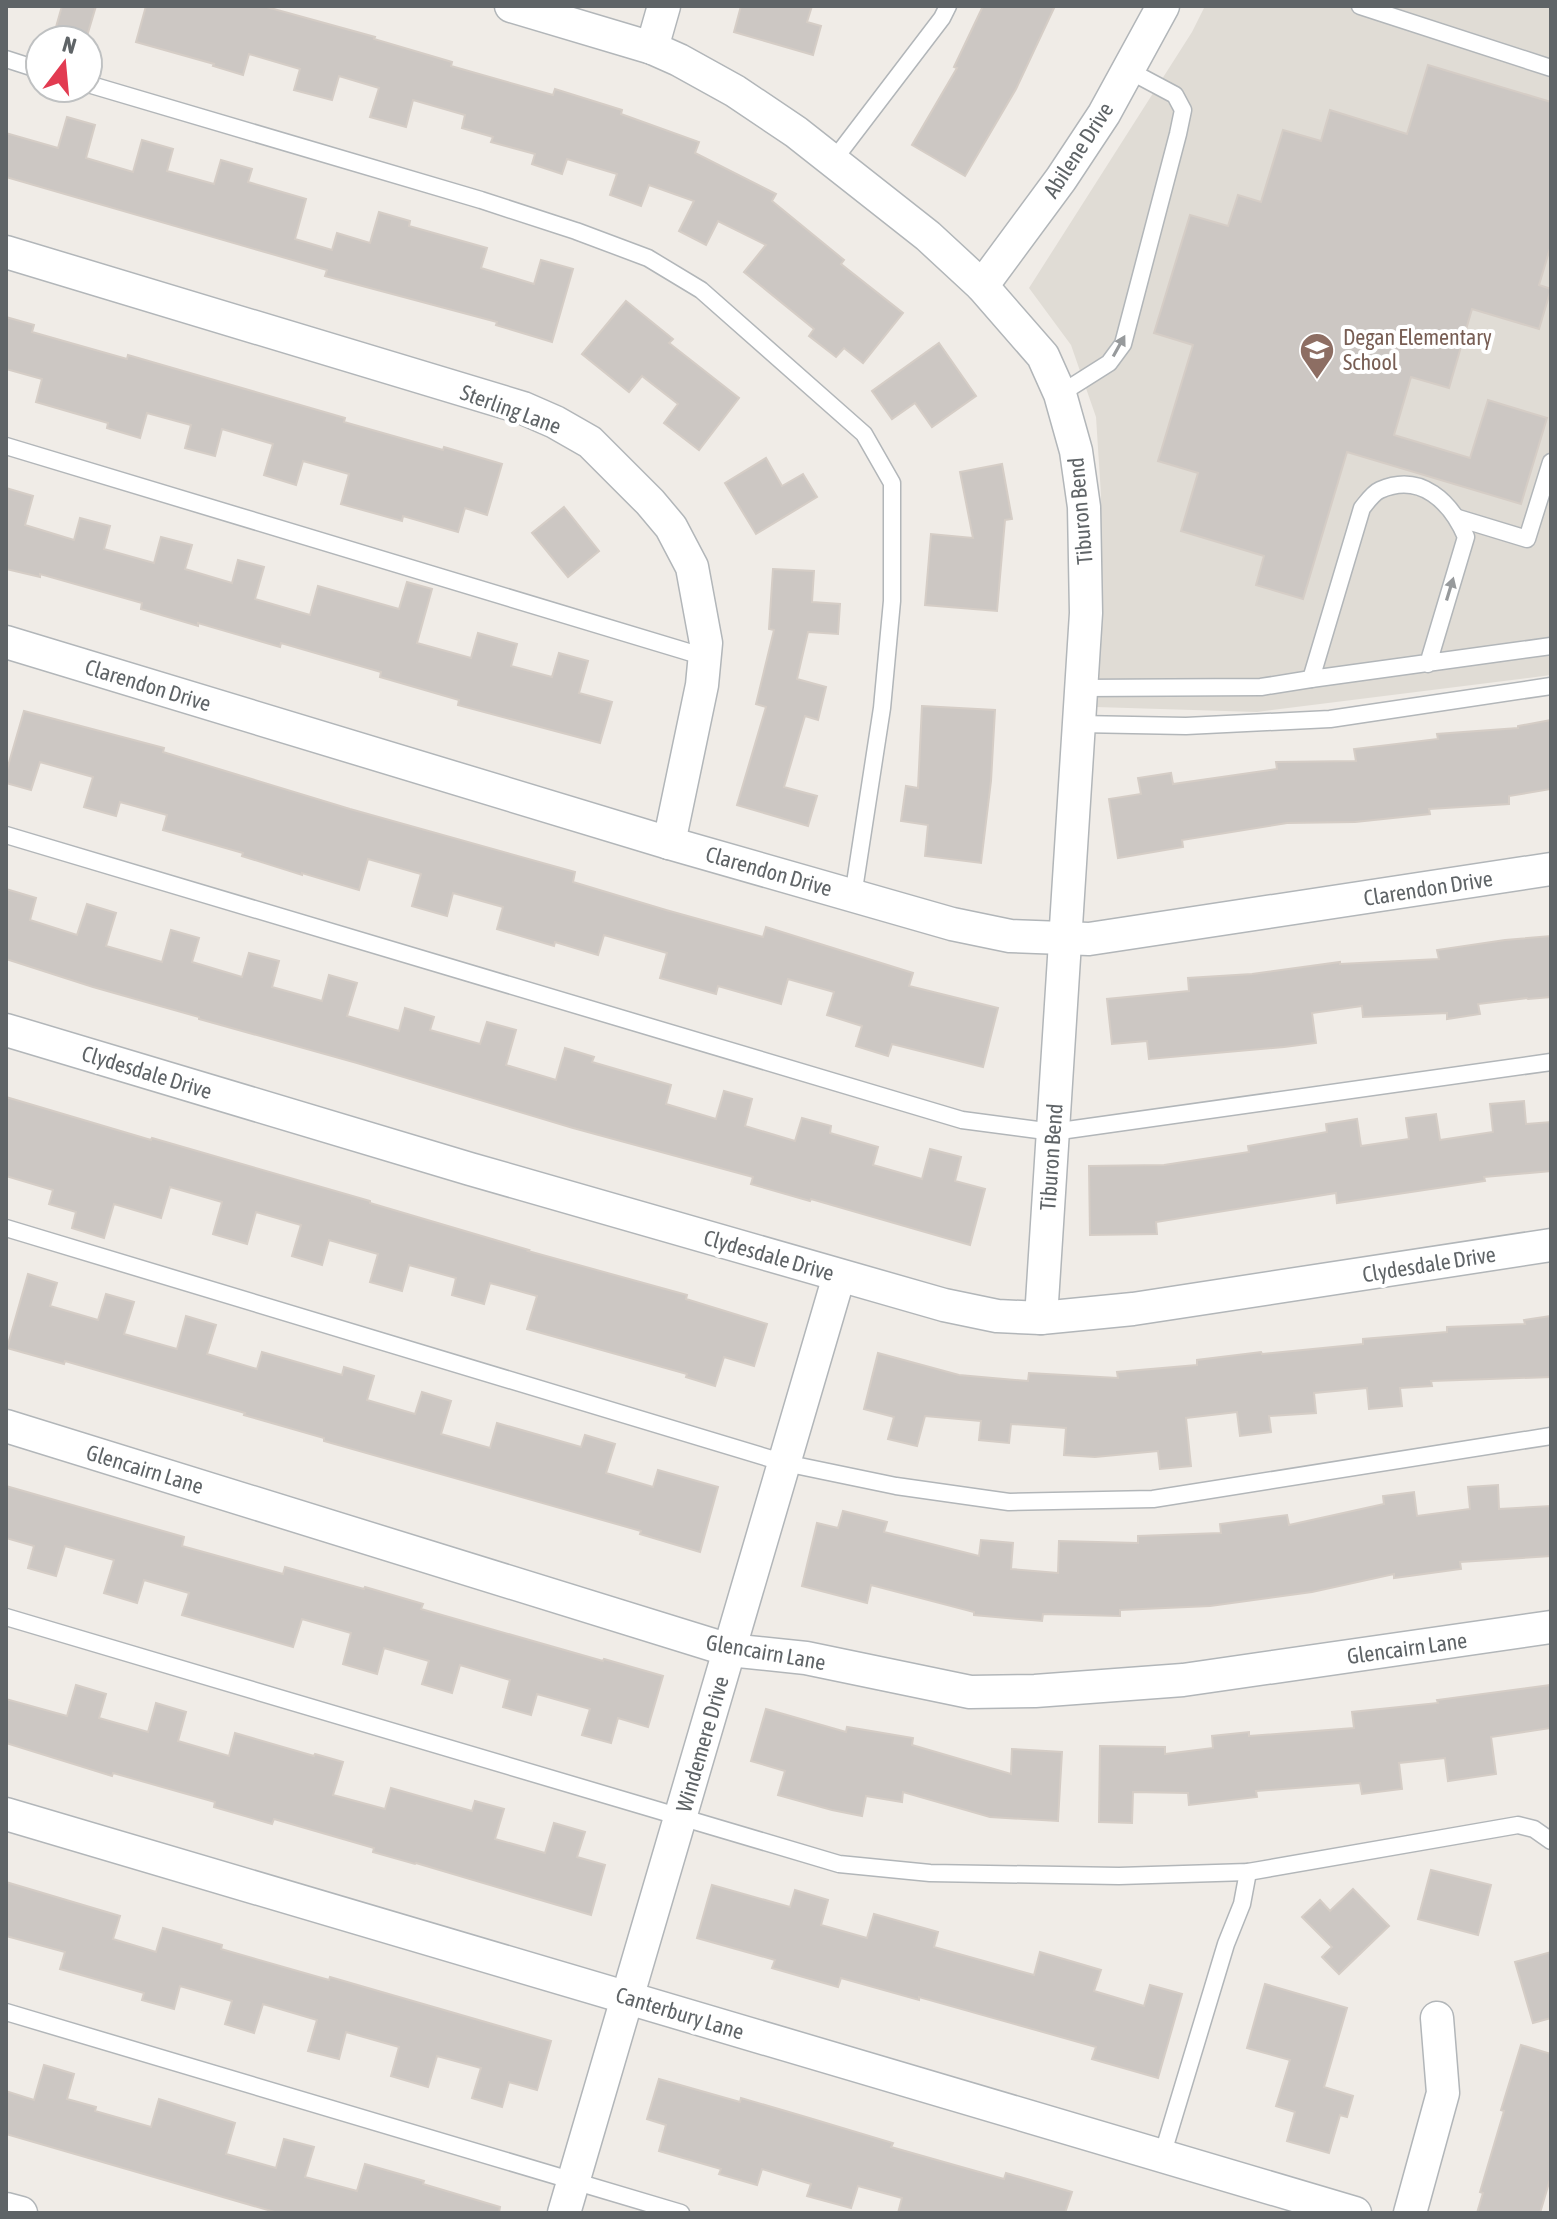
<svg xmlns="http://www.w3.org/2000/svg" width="1557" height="2219" viewBox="0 0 1557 2219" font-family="'Asap Condensed',sans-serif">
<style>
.education{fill:#e0dcd5}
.building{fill:#ccc7c3;stroke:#d5cdc6;stroke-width:2}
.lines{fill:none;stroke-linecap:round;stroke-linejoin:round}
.lane-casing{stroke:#b2b6b9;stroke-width:19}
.street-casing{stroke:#b2b6b9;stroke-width:35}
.lane{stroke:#fff;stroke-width:16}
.street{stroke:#fff;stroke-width:32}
.oneway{fill:#979a9c}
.labels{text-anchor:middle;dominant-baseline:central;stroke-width:8;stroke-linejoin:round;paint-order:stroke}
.street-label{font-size:22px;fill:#5f6467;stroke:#fff}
.education-label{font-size:22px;fill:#785e54;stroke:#fff;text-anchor:start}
</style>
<rect width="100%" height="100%" fill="#f0ece7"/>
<polygon class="education" points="1205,6 1551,6 1551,675 1257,712 1096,707 1099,646 1101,495 1096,417 1071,345 1029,288 1192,32"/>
<g class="building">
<polygon points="62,6 96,6 87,36 56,27"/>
<polygon points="146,6 263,6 375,37 374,39 452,62 451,66 553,95 555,89 622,110 621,114 699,142 695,153 776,194 772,201 844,260 841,264 903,313 863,363 844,348 836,357 809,336 814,329 744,272 766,245 718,221 706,245 679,231 694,201 649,185 641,206 610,195 617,174 567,159 562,174 532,164 535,154 491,142 493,137 462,128 465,115 413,100 406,127 370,117 379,88 339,76 332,100 294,90 300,69 249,54 243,75 213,66 214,64 136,42"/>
<polygon points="741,6 812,6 807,22 821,26 813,55 734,32"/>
<polygon points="983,6 1055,6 1016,89 965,176 912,145 957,68 954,67"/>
<polygon points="1428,65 1551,102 1551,245 1539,285 1551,289 1539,329 1472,309 1449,388 1411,377 1394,435 1470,458 1488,400 1547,418 1521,504 1347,452 1303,599 1256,585 1264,556 1181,531 1198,473 1158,461 1193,345 1154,333 1190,215 1228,226 1238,195 1261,202 1283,130 1321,141 1330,110 1407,134"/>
<polygon points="67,117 95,125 86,158 133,172 142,140 173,149 167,171 214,184 221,160 252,169 248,182 306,199 295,239 332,250 337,233 370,243 379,212 410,221 409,226 487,248 481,268 534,284 541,260 573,269 552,342 496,325 497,322 325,276 327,270 6,177 6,133 58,148"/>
<polygon points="626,301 673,339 669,343 739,398 699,450 664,423 678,404 642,376 629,392 582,354"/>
<polygon points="6,317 34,325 32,332 127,359 128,355 345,418 344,422 443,450 444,447 502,464 487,515 465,508 458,532 403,516 402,521 341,504 349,474 303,461 296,485 264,475 273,444 222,429 215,456 185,448 191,425 147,413 140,438 107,428 108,423 36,402 42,379 6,369"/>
<polygon points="939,343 976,396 932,427 915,403 892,419 872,391"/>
<polygon points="766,458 782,486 803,474 817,497 756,534 725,483"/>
<polygon points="1002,464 1012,519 1005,520 997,611 925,605 931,534 973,538 960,472"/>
<polygon points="6,488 33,496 25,525 74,540 80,518 110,526 104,549 154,563 161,537 192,545 185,569 232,583 238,560 264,567 255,599 310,615 318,586 399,609 407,582 432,589 417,643 471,658 478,633 517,644 511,666 552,677 559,653 588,661 579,693 612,702 600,743 458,705 459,700 380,677 381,672 281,643 280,647 198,623 198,626 141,609 142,603 40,574 40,577 6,569"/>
<polygon points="564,507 599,551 568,577 532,533"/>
<polygon points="773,569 814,571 812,602 840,604 838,634 808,632 797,679 826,687 818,720 805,716 784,787 817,796 808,826 737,805 766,707 756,704 774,630 769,629"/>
<polygon points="922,706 995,710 991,781 981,863 925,856 928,825 901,821 906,786 918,788"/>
<polygon points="24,711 164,748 163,752 350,809 575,872 573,882 666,910 763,937 766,927 913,973 909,986 998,1008 983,1067 892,1044 888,1056 856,1046 862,1026 827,1015 834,992 788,979 781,1004 718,986 716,994 660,978 667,953 604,935 598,955 555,942 554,946 497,929 503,907 453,893 447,916 412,906 421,874 368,859 359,890 302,873 302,875 242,856 243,853 163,830 167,815 120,802 116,816 84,807 93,777 40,762 31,790 6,783 6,773"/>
<polygon points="1551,720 1551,789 1509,796 1509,804 1429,809 1430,814 1355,822 1287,823 1182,840 1183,847 1118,858 1109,799 1141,794 1138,778 1171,773 1173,784 1277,769 1276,762 1356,761 1354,749 1438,739 1437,734 1518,728 1518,726"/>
<polygon points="6,889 36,898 30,920 77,935 87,904 116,913 106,946 162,962 171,930 199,938 192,962 242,977 249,953 279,961 272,987 322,1001 329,975 357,983 347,1016 399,1031 405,1008 434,1017 430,1030 480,1044 487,1022 516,1030 506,1065 556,1080 565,1048 594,1057 592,1062 671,1085 666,1104 716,1119 724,1091 752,1099 745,1126 795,1141 802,1118 831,1126 830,1133 878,1147 873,1165 922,1179 930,1149 961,1157 955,1181 985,1189 970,1245 811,1199 810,1201 751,1184 753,1177 573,1128 357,1063 199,1019 199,1017 93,987 6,959"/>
<polygon points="1551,936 1551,997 1528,999 1527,998 1478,1004 1480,1014 1447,1019 1447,1013 1363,1017 1362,1006 1312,1013 1316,1043 1284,1047 1149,1059 1147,1041 1112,1044 1107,999 1189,991 1188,978 1252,974 1340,962 1340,964 1439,959 1437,950 1505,940"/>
<polygon points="6,1097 151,1140 152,1138 370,1201 370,1203 529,1250 528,1251 687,1295 686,1299 767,1324 754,1366 724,1357 715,1386 686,1377 687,1374 527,1329 537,1296 490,1283 484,1304 452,1295 456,1278 409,1265 402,1291 370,1282 378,1254 329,1240 322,1265 292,1256 301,1225 256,1212 247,1244 213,1234 222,1202 170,1187 161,1218 114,1204 104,1238 72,1228 76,1212 49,1204 53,1190 6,1176"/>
<polygon points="1524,1101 1526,1124 1551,1122 1551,1171 1484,1177 1485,1181 1337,1203 1336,1193 1156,1222 1157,1234 1090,1235 1089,1166 1164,1165 1249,1152 1248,1146 1327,1132 1326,1124 1357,1119 1361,1146 1409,1139 1406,1118 1436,1114 1440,1140 1493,1132 1490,1104"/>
<polygon points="28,1274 57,1283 50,1306 98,1320 106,1294 134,1302 124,1334 177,1349 186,1316 216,1325 207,1354 257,1369 262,1352 342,1375 344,1367 374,1376 367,1400 415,1414 422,1392 451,1401 441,1434 490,1448 497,1423 581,1447 585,1435 615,1444 606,1473 653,1487 658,1470 718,1487 700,1552 640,1534 641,1531 324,1441 324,1438 244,1415 245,1413 65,1361 64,1364 7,1348"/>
<polygon points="1551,1316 1551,1377 1431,1381 1432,1386 1400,1388 1402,1406 1369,1409 1367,1388 1314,1393 1316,1413 1269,1416 1271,1432 1240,1436 1237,1412 1186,1418 1191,1466 1160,1469 1158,1451 1095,1457 1064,1455 1066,1428 1011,1424 1009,1443 979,1440 981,1421 925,1416 917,1446 888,1439 894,1417 864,1409 878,1353 959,1375 1028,1381 1029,1373 1118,1378 1117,1372 1197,1365 1197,1360 1261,1352 1262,1354 1363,1344 1363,1339 1447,1332 1447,1327 1525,1324 1524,1320"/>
<polygon points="1498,1485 1499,1509 1551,1506 1551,1556 1460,1562 1461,1569 1394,1578 1394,1574 1312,1592 1210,1606 1120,1610 1120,1616 1043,1614 1042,1621 974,1615 974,1612 871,1585 867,1603 802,1586 817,1523 838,1528 843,1511 887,1522 884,1532 979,1556 981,1540 1013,1543 1011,1569 1058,1573 1059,1541 1138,1543 1138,1536 1221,1533 1220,1524 1287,1515 1289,1525 1384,1504 1383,1496 1414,1492 1417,1516 1470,1509 1468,1487"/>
<polygon points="6,1486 184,1537 182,1546 283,1574 285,1567 364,1589 365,1587 423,1604 421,1609 603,1661 604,1659 663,1676 648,1727 618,1718 611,1743 582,1735 590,1709 537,1694 531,1715 503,1707 510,1680 460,1665 452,1693 422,1684 429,1661 384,1648 377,1674 343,1664 351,1633 302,1619 293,1647 182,1615 189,1593 144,1580 137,1603 104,1593 114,1560 65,1546 56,1576 28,1568 34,1546 6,1538"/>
<polygon points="76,1685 106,1694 99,1718 148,1732 156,1703 186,1712 178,1741 229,1756 235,1733 314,1756 315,1754 343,1762 333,1795 385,1809 391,1788 472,1811 475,1801 504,1809 495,1839 545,1853 554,1823 585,1832 577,1857 605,1865 591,1915 416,1863 415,1864 373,1852 374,1848 274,1819 272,1824 214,1807 215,1802 113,1773 112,1776 6,1743 6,1699 67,1716"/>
<polygon points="1551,1685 1551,1728 1491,1737 1496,1774 1448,1781 1445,1758 1399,1763 1402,1789 1362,1794 1360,1783 1256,1791 1257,1797 1189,1805 1188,1793 1133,1792 1132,1823 1099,1822 1100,1746 1165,1747 1165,1754 1213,1748 1212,1736 1249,1732 1249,1736 1354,1728 1352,1712 1438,1703 1437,1700"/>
<polygon points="766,1709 846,1732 847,1727 913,1738 912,1745 1011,1774 1012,1749 1062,1752 1058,1821 990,1817 903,1792 902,1802 866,1796 862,1816 832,1810 778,1795 785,1771 751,1761"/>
<polygon points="1431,1870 1491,1885 1478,1935 1418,1919"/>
<polygon points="6,1882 120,1916 113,1939 156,1952 163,1928 222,1945 221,1949 329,1980 330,1977 551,2041 537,2090 509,2082 502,2107 472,2098 481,2068 437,2056 428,2087 391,2076 399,2047 346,2032 339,2059 308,2051 317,2020 263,2004 254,2033 225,2024 232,2001 180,1986 174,2009 142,2000 144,1993 60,1969 65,1952 6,1936"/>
<polygon points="712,1885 790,1907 795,1890 828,1900 821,1925 867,1938 874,1914 938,1932 934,1947 1034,1975 1040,1952 1101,1970 1094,1991 1144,2006 1150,1985 1182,1994 1158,2078 1092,2059 1096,2047 919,1997 919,2000 841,1978 838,1987 772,1968 775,1960 697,1938"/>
<polygon points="1353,1889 1389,1926 1339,1974 1322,1957 1332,1947 1302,1917 1320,1900 1330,1911"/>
<polygon points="1551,1952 1551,2018 1533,2023 1515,1962"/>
<polygon points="1265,1984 1347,2008 1324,2087 1353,2096 1347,2117 1340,2115 1329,2153 1287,2141 1295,2112 1276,2106 1290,2060 1247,2048"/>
<polygon points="1521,2045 1551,2054 1551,2176 1540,2213 1477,2213 1483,2193 1480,2192 1504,2111 1501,2110"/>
<polygon points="44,2065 74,2074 67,2099 96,2107 95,2111 151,2127 159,2099 235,2123 226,2154 276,2168 284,2139 314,2147 305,2177 357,2191 365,2164 424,2181 423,2184 500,2207 499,2213 278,2213 6,2134 6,2091 34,2100"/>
<polygon points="659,2079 740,2102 741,2098 806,2117 893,2143 891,2147 1004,2179 1006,2173 1072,2192 1065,2213 898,2213 902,2198 858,2186 851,2208 807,2196 811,2184 762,2169 757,2185 719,2174 721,2169 659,2151 666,2125 647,2119"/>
</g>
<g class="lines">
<g class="lane-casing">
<g id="lane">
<polyline points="1360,6 1551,68"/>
<polyline points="6,59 40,70"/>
<polyline points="88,84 481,200 576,231 648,258 701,290 864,434 892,483 892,601 882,708 853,896"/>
<polyline points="833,161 942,18 948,6"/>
<polyline points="1060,394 1109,363 1123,344 1178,134 1183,110 1175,95 1128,70"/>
<polyline points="6,446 705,657"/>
<polyline points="1458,518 1527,539 1551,462"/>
<path d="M1428,664L1466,537C1451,502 1421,472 1380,490C1373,493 1367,502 1362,508L1311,679L1551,646"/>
<polyline points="1081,688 1261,687 1311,679"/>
<polyline points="1079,724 1186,726 1330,719 1551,686"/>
<polyline points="6,835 962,1120 1053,1132 1551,1062"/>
<polyline points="6,1228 785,1463 896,1486 1009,1502 1153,1499 1551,1436"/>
<polyline points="6,1617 839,1864 930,1873 1119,1876 1248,1872 1518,1825 1534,1829 1551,1841"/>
<polyline points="6,2012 681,2213"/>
<polyline points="1162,2156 1226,1944 1242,1904 1248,1872"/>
</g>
</g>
<g class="street-casing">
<g id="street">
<polyline points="511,6 652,48 679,60 735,91 796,132 928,236 982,286 1043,356 1060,394 1076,451 1084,507 1086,613 1041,1318"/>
<polyline points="652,48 664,6"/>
<polyline points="6,252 523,408 555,422 590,442 650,502 671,527 692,567 706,643 702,685 669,843"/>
<polyline points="982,286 1061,179 1104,114 1163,6"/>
<polyline points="6,642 669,843 952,924 1010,936 1089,939 1551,869"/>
<polyline points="6,1030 470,1169 944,1305 997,1316 1041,1318 1133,1309 1551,1245"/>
<polyline points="6,1426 729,1650 806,1658 970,1692 1035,1691 1183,1680 1551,1627"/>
<polyline points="6,1814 1355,2213"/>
<polyline points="6,2209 21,2213"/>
<polyline points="564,2213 839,1276"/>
<polyline points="1410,2213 1443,2093 1437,2018"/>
</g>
</g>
<use href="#lane" class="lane"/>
<use href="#street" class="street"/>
</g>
<defs><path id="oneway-solid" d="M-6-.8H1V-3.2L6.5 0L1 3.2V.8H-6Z" transform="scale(2)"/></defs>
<g class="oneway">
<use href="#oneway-solid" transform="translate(1119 346) rotate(-61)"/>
<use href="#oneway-solid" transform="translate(1450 589) rotate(-73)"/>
</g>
<defs>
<g id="school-pin" transform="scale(1.8)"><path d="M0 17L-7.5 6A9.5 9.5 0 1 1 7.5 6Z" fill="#8d6e63" stroke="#fff"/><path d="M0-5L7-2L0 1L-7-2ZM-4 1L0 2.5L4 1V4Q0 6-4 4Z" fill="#fff"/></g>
</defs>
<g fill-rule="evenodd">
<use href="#school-pin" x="1317" y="350"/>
</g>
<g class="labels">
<g class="street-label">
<text transform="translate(1078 150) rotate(-57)">Abilene Drive</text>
<text transform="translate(511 409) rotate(20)">Sterling Lane</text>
<text transform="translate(1080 511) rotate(-95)">Tiburon Bend</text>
<text transform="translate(148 685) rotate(17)">Clarendon Drive</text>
<text transform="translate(769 871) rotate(16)">Clarendon Drive</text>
<text transform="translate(1428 888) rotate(-9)">Clarendon Drive</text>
<text transform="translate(147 1072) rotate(17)">Clydesdale Drive</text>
<text transform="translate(1051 1157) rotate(-86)">Tiburon Bend</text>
<text transform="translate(769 1255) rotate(16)">Clydesdale Drive</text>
<text transform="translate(1429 1264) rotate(-9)">Clydesdale Drive</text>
<text transform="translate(145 1469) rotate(17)">Glencairn Lane</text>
<text transform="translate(1407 1648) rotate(-8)">Glencairn Lane</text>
<text transform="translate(766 1652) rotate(10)">Glencairn Lane</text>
<text transform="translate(702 1744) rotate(-74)">Windemere Drive</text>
<text transform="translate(680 2013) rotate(17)">Canterbury Lane</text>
</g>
<g class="education-label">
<text x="1343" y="337">Degan Elementary<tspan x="1343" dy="25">School</tspan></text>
</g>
</g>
<rect width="1557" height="2219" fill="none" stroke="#5f6467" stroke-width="16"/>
<g transform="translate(64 64) rotate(16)"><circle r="38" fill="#ffffff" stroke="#bfc1c2" stroke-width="2"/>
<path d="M0-6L14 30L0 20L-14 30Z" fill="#e23b51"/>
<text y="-12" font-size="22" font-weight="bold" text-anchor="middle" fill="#5f6467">N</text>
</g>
</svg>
